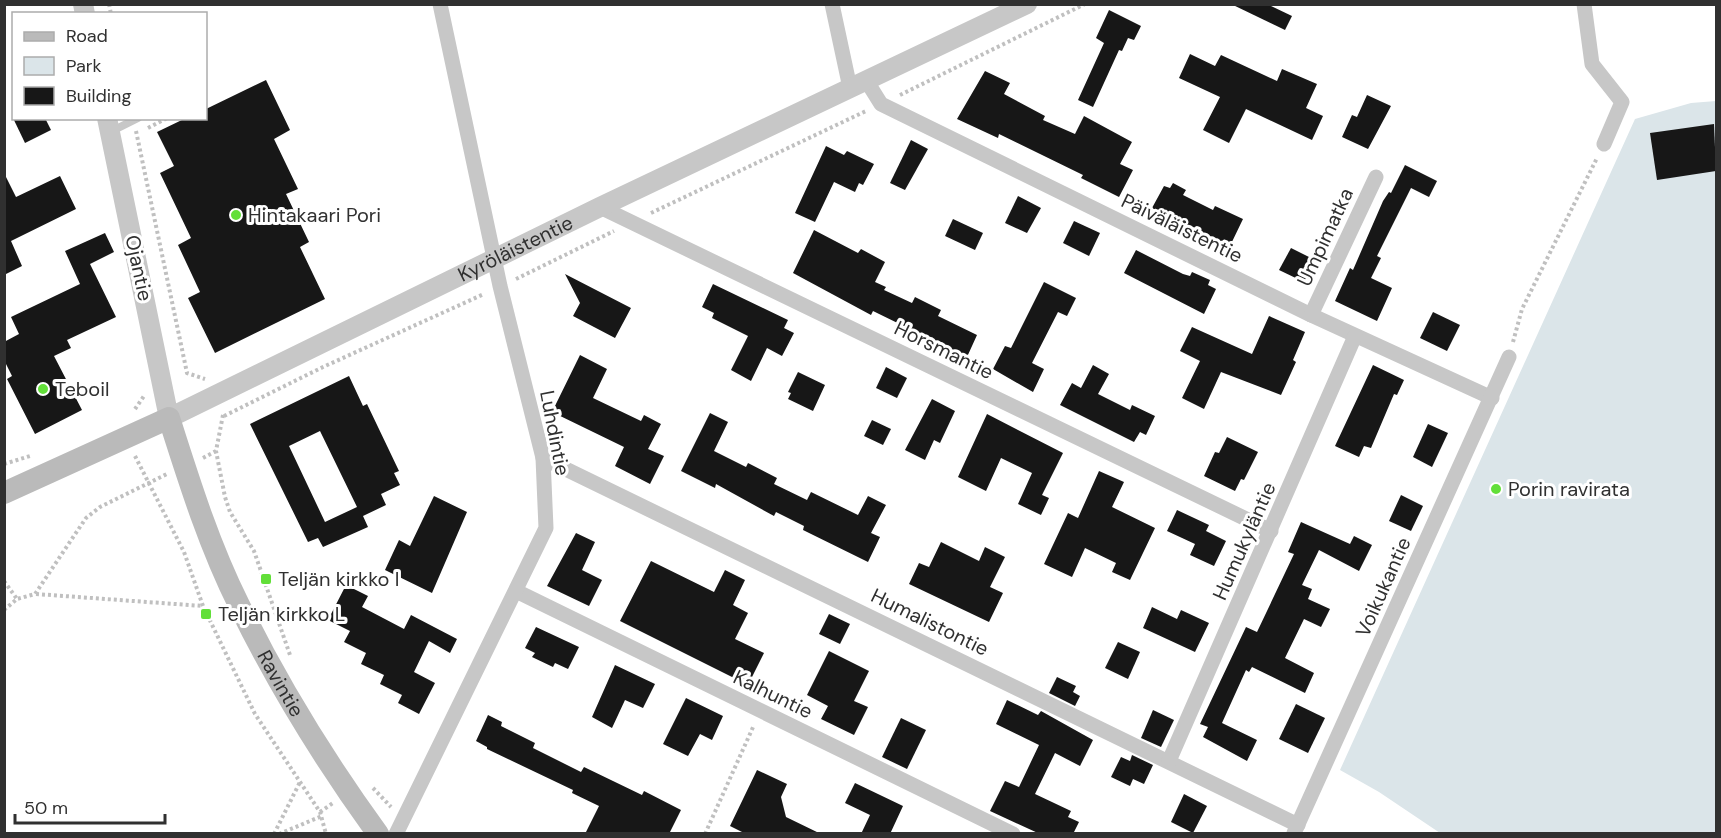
<svg xmlns="http://www.w3.org/2000/svg" width="1721" height="838" viewBox="0 0 1721 838" font-family="'DM Sans',sans-serif">
<style>
.green{fill:#dbe5e9}
.building{fill:#171717;fill-rule:evenodd}
.lines{fill:none;stroke-linecap:round;stroke-linejoin:round}
.path{stroke:#c0c0c0;stroke-width:4;stroke-dasharray:3 3;stroke-linecap:butt}
.service{stroke:#c7c7c7;stroke-width:8}
.minor{stroke:#c7c7c7;stroke-width:15}
.tertiary{stroke:#c7c7c7;stroke-width:20}
.secondary{stroke:#bababa;stroke-width:22}
.poi-dot{fill:#62df39;stroke:#fff;stroke-width:2}
.labels{text-anchor:middle;dominant-baseline:central;stroke-width:6;stroke-linejoin:round;paint-order:stroke}
.poi-label{font-size:20px;fill:#303030;stroke:#fff;text-anchor:start}
.street-label{font-size:20px;fill:#303030;stroke:#fff}
</style>
<rect width="100%" height="100%" fill="#fff"/>
<polygon class="green" points="1716,101 1716,833 1440,833 1379,792 1340,770 1635,119 1691,103"/>
<g class="building">
<polygon points="1231,4 1267,4 1292,16 1285,30"/>
<polygon points="1109,10 1141,26 1134,40 1128,38 1122,51 1119,50 1093,107 1078,100 1104,43 1096,38"/>
<polygon points="1190,54 1215,66 1221,55 1277,81 1282,69 1317,84 1306,108 1323,116 1312,140 1246,109 1229,143 1203,130 1220,97 1179,78"/>
<polygon points="985,71 1010,83 1004,94 1045,116 1043,120 1075,134 1084,116 1132,142 1120,164 1133,170 1119,197 1081,178 1083,175 999,134 998,138 957,119"/>
<polygon points="266,80 290,130 274,139 298,189 286,194 309,242 300,247 325,299 215,353 188,298 200,292 178,245 191,238 160,173 174,166 157,132 186,118 206,118 206,109"/>
<polygon points="1367,95 1391,106 1368,149 1342,137 1352,115 1357,117"/>
<polygon points="13,118 45,118 51,130 25,143"/>
<polygon points="1714,124 1716,171 1657,180 1650,133"/>
<polygon points="911,140 928,149 905,190 890,183"/>
<polygon points="826,146 844,155 847,151 874,164 863,185 859,183 855,192 834,182 815,222 795,213"/>
<polygon points="1405,165 1437,181 1429,197 1411,188 1377,256 1381,258 1371,278 1392,288 1377,321 1335,301 1350,268 1353,270 1383,201 1389,192 1391,193"/>
<polygon points="4,173 16,197 60,176 76,209 11,241 22,266 4,275"/>
<polygon points="1173,183 1186,190 1183,195 1213,210 1215,206 1243,219 1230,246 1152,208 1164,186 1170,188"/>
<polygon points="1018,196 1041,208 1027,233 1005,223"/>
<polygon points="953,219 983,233 975,250 945,236"/>
<polygon points="1074,221 1100,233 1089,256 1063,243"/>
<polygon points="814,230 858,253 861,249 885,262 875,282 886,287 884,290 912,303 915,297 941,310 938,316 977,335 967,357 873,311 871,315 793,273"/>
<polygon points="105,233 114,252 90,264 116,317 67,340 71,348 54,356 82,410 35,434 7,379 12,376 4,360 4,342 19,334 11,317 80,284 65,251"/>
<polygon points="1291,248 1315,260 1304,282 1279,270"/>
<polygon points="1136,250 1183,274 1190,276 1192,272 1210,280 1208,285 1216,289 1204,314 1124,273"/>
<polygon points="565,274 631,308 615,338 573,316 580,303"/>
<polygon points="1044,282 1076,298 1067,316 1058,312 1032,363 1044,369 1033,392 993,369 1005,346 1011,348"/>
<polygon points="713,284 788,320 784,328 794,333 782,356 767,348 751,381 731,370 748,336 712,318 714,313 702,307"/>
<polygon points="1433,312 1460,325 1447,351 1420,338"/>
<polygon points="1269,316 1305,332 1293,360 1296,362 1281,395 1221,372 1204,409 1182,398 1200,361 1180,351 1192,327 1252,354"/>
<polygon points="580,355 607,369 593,398 641,421 644,415 661,424 648,449 664,456 650,484 615,466 624,447 552,412"/>
<polygon points="1093,365 1109,374 1098,394 1130,410 1132,405 1155,416 1146,435 1140,432 1134,442 1060,405 1072,383 1081,388"/>
<polygon points="1373,365 1404,380 1397,395 1394,394 1371,448 1364,446 1359,457 1335,446"/>
<polygon points="886,367 907,378 897,398 876,388"/>
<polygon points="798,372 825,385 813,411 788,399 791,393 788,392"/>
<path d="M349,376L363,406L367,404L399,471L394,473L400,485L381,494L386,505L363,516L368,527L323,547L318,538L308,542L250,424ZM320,431L357,507L325,522L289,446Z"/>
<polygon points="932,399 955,411 940,443 934,440 925,460 905,450"/>
<polygon points="710,413 728,422 714,451 746,467 748,463 777,478 774,484 807,500 811,492 858,515 868,496 886,505 871,533 880,537 868,562 803,530 804,526 776,512 774,516 716,484 715,488 681,471"/>
<polygon points="987,414 1063,453 1042,495 1049,498 1041,515 1018,504 1032,473 1001,458 986,491 958,477"/>
<polygon points="872,420 891,429 883,445 864,436"/>
<polygon points="1428,424 1448,433 1432,467 1413,457"/>
<polygon points="1227,437 1258,452 1244,480 1241,479 1235,491 1204,476 1215,452 1219,453"/>
<polygon points="1099,471 1124,482 1112,507 1155,528 1130,580 1112,572 1116,563 1085,548 1072,577 1044,564 1068,513 1078,518"/>
<polygon points="1401,495 1423,506 1411,531 1389,521"/>
<polygon points="434,496 467,512 432,593 385,570 399,540 410,546"/>
<polygon points="1177,510 1209,525 1206,531 1226,541 1214,566 1190,555 1195,544 1167,531"/>
<polygon points="1301,522 1350,544 1354,536 1372,545 1359,571 1319,550 1302,585 1312,589 1308,599 1330,609 1321,627 1304,619 1285,658 1314,673 1305,693 1252,667 1249,672 1246,670 1222,723 1257,740 1247,761 1203,737 1208,727 1200,724 1246,627 1257,632 1294,554 1288,552"/>
<polygon points="576,533 595,542 582,570 602,580 589,606 547,586"/>
<polygon points="941,542 979,561 985,547 1005,557 990,587 1003,593 989,622 909,584 919,563 929,567"/>
<polygon points="651,561 714,592 725,570 745,580 733,605 748,613 735,639 764,653 748,685 620,621"/>
<polygon points="346,585 368,596 362,607 404,629 411,615 457,639 450,653 429,641 414,672 435,683 419,714 398,703 402,695 380,684 384,675 361,664 366,653 344,642 350,631 328,620"/>
<polygon points="1152,607 1177,619 1181,610 1209,623 1195,652 1143,628"/>
<polygon points="829,614 850,624 840,644 819,634"/>
<polygon points="536,627 579,647 568,669 555,663 553,667 532,657 535,653 525,648"/>
<polygon points="1118,642 1140,652 1128,679 1105,668"/>
<polygon points="829,651 869,671 854,701 868,707 854,735 821,719 828,706 807,695"/>
<polygon points="615,665 655,684 643,708 625,700 612,728 592,717"/>
<polygon points="1057,677 1076,686 1073,692 1080,696 1075,706 1049,693"/>
<polygon points="686,698 723,716 712,740 700,734 688,756 663,744"/>
<polygon points="1007,700 1038,715 1041,711 1093,740 1080,766 1055,753 1035,794 1071,811 1068,817 1079,822 1073,834 1040,834 990,811 1005,781 1019,787 1039,745 996,724"/>
<polygon points="1296,704 1325,718 1308,753 1279,739"/>
<polygon points="1153,710 1174,720 1161,747 1141,738"/>
<polygon points="488,715 502,722 501,726 535,743 533,748 581,772 584,767 642,795 644,791 681,810 669,834 585,834 599,806 572,793 573,790 487,749 487,747 476,741"/>
<polygon points="901,718 926,730 907,769 882,757"/>
<polygon points="1132,755 1153,765 1144,784 1133,779 1130,786 1111,777 1121,757 1130,761"/>
<polygon points="757,770 787,784 781,797 786,817 821,834 746,834 730,826"/>
<polygon points="855,783 903,806 890,834 861,834 870,815 845,803"/>
<polygon points="1184,794 1207,806 1193,833 1171,822"/>
</g>
<g class="lines">
<g class="path">
<polyline points="109,4 111,14"/>
<polyline points="900,95 1085,4"/>
<polyline points="148,128 167,118"/>
<polyline points="136,131 187,373 205,379"/>
<polyline points="651,213 866,111"/>
<polyline points="516,279 614,231"/>
<polyline points="1513,342 1522,309 1597,158"/>
<polyline points="135,409 144,396"/>
<polyline points="223,415 216,451 225,497 230,512 254,551 290,655"/>
<polyline points="224,416 323,367 484,294"/>
<polyline points="135,456 184,552 203,606 255,714 320,812 326,834"/>
<polyline points="203,458 216,451"/>
<polyline points="4,464 30,456"/>
<polyline points="4,581 17,599"/>
<polyline points="36,594 203,606"/>
<polyline points="4,610 17,599 35,594 86,518 100,507 167,474"/>
<polyline points="373,788 391,807"/>
<polyline points="320,812 333,803"/>
<polyline points="274,834 300,782"/>
<polyline points="279,834 322,816"/>
<polyline points="705,834 754,725"/>
</g>
<polyline class="service" points="112,131 138,118"/>
<g class="minor">
<polyline points="832,4 850,88"/>
<polyline points="1584,4 1592,64 1622,102 1604,144"/>
<polyline points="866,80 881,104 1311,315 1492,398"/>
<polyline points="600,207 1271,531"/>
<polyline points="1311,315 1376,177"/>
<polyline points="543,458 1298,825"/>
<polyline points="516,591 1013,834"/>
<polyline points="1169,761 1355,336"/>
<polyline points="1294,833 1509,357"/>
<polyline points="396,834 546,528 543,458 500,286 440,4"/>
</g>
<g class="tertiary">
<polyline points="83,4 85,14"/>
<path id="s1" d="M107,118L169,418L600,207L1027,4"/>
</g>
<path class="secondary" id="s2" d="M4,493L169,418C189,481 209,545 239,605C278,685 325,761 378,834"/>
</g>
<g class="poi-dot">
<circle cx="236" cy="215" r="6"/>
<circle cx="43" cy="389" r="6"/>
<circle cx="1496" cy="489" r="6"/>
<rect x="260" y="573" width="12" height="12" rx="3"/>
<rect x="200" y="608" width="12" height="12" rx="3"/>
</g>
<g class="labels">
<g class="poi-label">
<text x="248" y="215">Hintakaari Pori</text>
<text x="55" y="389">Teboil</text>
<text x="1508" y="489">Porin ravirata</text>
<text x="278" y="579">Teljän kirkko I</text>
<text x="218" y="614">Teljän kirkko L</text>
</g>
<g class="street-label">
<text transform="translate(1182 228) rotate(26)">Päiväläistentie</text>
<text transform="translate(1325 237) rotate(-65)">Umpimatka</text>
<text stroke="none"><textPath href="#s1" startOffset="692">Kyröläistentie</textPath></text>
<text transform="translate(139 268) rotate(78)">Ojantie</text>
<text transform="translate(944 350) rotate(26)">Horsmantie</text>
<text transform="translate(555 433) rotate(79)">Luhdintie</text>
<text transform="translate(1244 541) rotate(-66)">Humukyläntie</text>
<text transform="translate(1383 587) rotate(-66)">Voikukantie</text>
<text transform="translate(930 622) rotate(26)">Humalistontie</text>
<text stroke="none"><textPath href="#s2" startOffset="470">Ravintie</textPath></text>
<text transform="translate(773 694) rotate(26)">Kalhuntie</text>
</g>
</g>
<rect width="1721" height="838" fill="none" stroke="#303030" stroke-width="12"/>
<rect x="12" y="12" width="195" height="108" fill="#ffffff" stroke="#acacac" stroke-width="1.5"/>
<rect x="24" y="32" width="30" height="9" fill="#bababa" stroke="#acacac" stroke-width="1.5"/>
<text x="66" y="42" font-size="18" fill="#303030">Road</text>
<rect x="24" y="57" width="30" height="18" fill="#dbe5e9" stroke="#acacac" stroke-width="1.5"/>
<text x="66" y="72" font-size="18" fill="#303030">Park</text>
<rect x="24" y="87" width="30" height="18" fill="#171717" stroke="#acacac" stroke-width="1.5"/>
<text x="66" y="102" font-size="18" fill="#303030">Building</text>
<path d="M15 814v9h150v-9" fill="none" stroke="#303030" stroke-width="3"/>
<text x="24" y="814" font-size="18" fill="#303030" stroke="#ffffff" stroke-width="4.5" paint-order="stroke">50 m</text>
</svg>
